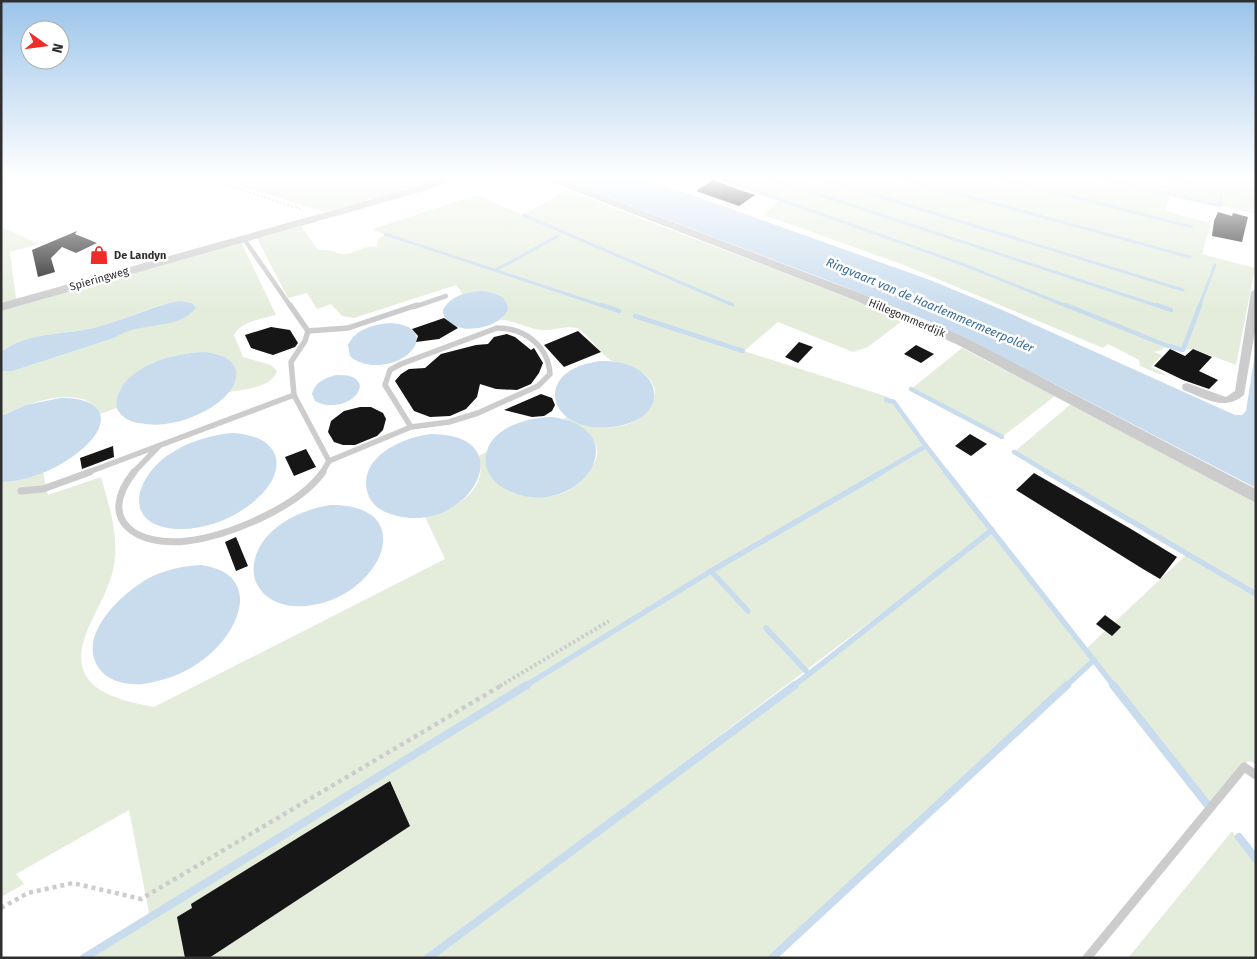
<svg xmlns="http://www.w3.org/2000/svg" width="1257" height="959" viewBox="0 0 1257 959" font-family="'Fira Sans',sans-serif">
<style>
.green{fill:#e4eddc}
.water{fill:#c8dcee}
.lines{fill:none;stroke-linecap:round;stroke-linejoin:round}
.stream-far3{stroke:#c8dcee;stroke-width:3}
.stream-far2{stroke:#c8dcee;stroke-width:4.5}
.stream-far1{stroke:#c8dcee;stroke-width:5.5}
.stream{stroke:#c8dcee;stroke-width:8}
.building{fill:#161616}
.path-far2{stroke:#ccc;stroke-width:2;stroke-dasharray:2 2;stroke-linecap:butt}
.path-far1{stroke:#ccc;stroke-width:4;stroke-dasharray:2.5 2.5;stroke-linecap:butt}
.path{stroke:#ccc;stroke-width:4.5;stroke-dasharray:4 4;stroke-linecap:butt}
.service-far3{stroke:#ccc;stroke-width:4.5}
.service-far2{stroke:#ccc;stroke-width:5.5}
.service-far1{stroke:#ccc;stroke-width:7}
.service{stroke:#ccc;stroke-width:9}
.minor{fill:#ccc;fill-rule:evenodd}
.tertiary{fill:#ccc;fill-rule:evenodd}
.labels{text-anchor:middle;dominant-baseline:central;stroke-width:5;stroke-linejoin:round;paint-order:stroke}
.far-poi-label{font-size:11px;font-weight:bold;fill:#2f2f2f;stroke:#fff;text-anchor:start}
.far-street-label{font-size:11px;fill:#2f2f2f;stroke:#fff}
.far-water-label{font-size:12px;font-style:italic;fill:#396a96;stroke:#fff}
</style>
<rect width="100%" height="100%" fill="#fff"/>
<g class="green">
<polygon points="253,176 448,176 404,191 325,212 235,184"/>
<polygon points="722,176 1256,176 1256,214 1170,194 1165,211 1211,223 1202,254 1255,268 1236,365 1193,349 1183,350 1165,346 1162,350 1154,352 1162,355 1151,367 1167,375 1159,374 1140,366 1139,360 1108,344 1103,348 904,265 764,215 779,200 724,180"/>
<path d="M567,190L868,305L902,321L868,347L853,352L778,322L744,351L888,397L1086,649L1187,554L1014,452L1071,404L1256,503V764L1248,761L1211,807L1094,660L979,762L768,958H427L809,675L964,551L425,958H85L150,918L129,810L16,874L24,884L1,897V482L16,480L43,472L48,495L101,477C110,509 121,541 112,574C106,596 92,616 85,637C67,688 115,700 154,707L445,559L425,517C453,511 491,489 478,456L487,452C485,460 491,469 494,477C504,501 556,502 574,487C578,484 581,479 584,475C587,471 592,467 594,463C607,442 579,424 563,419L567,417C590,432 641,434 652,402C654,397 656,393 654,387C649,374 635,366 621,363C618,362 613,362 610,360C598,351 590,336 577,328C565,325 553,331 542,330C527,329 515,320 500,320L504,316L499,295C487,291 476,291 463,294L456,285L354,318L342,316L331,304L317,309L307,293L288,298L257,238L301,226L318,250C331,248 338,255 345,254C356,253 366,244 377,247L378,240L385,234L373,230L376,228L476,195L523,215Z"/>
<polygon points="1,227 39,244 10,252 16,299 1,303"/>
<path d="M241,242L276,315C261,319 242,321 234,335L243,357L271,365L277,371C272,388 244,389 229,392L232,388L220,355C208,352 197,352 185,354C162,357 110,378 117,408L100,414C84,381 25,404 1,416V371H13L114,338L125,330L157,324L192,303C163,298 128,319 100,327C68,335 30,331 1,352V311Z"/>
<polygon points="962,348 1055,396 1002,437 911,389"/>
<polygon points="1232,831 1256,863 1256,958 1128,958"/>
</g>
<g class="water">
<polygon points="552,176 640,176 658,183 930,280 1000,309 1235,415 1242,415 1246,411 1256,347 1256,488 1051,382 926,320 840,285"/>
<path d="M481,291C493,292 507,295 508,309C500,332 443,338 443,310C450,296 466,292 481,291Z"/>
<path d="M179,301L192,303L196,308C176,332 141,320 114,338L13,371H1V352C30,330 69,336 101,326C127,319 152,306 179,301Z"/>
<path d="M391,323C403,324 416,327 417,340C411,365 367,373 350,356L348,345C355,329 375,324 391,323Z"/>
<path d="M204,352C248,356 244,387 212,407C193,419 168,427 146,424C136,423 125,421 119,412C115,407 116,400 118,394C131,364 175,353 204,352Z"/>
<path d="M600,361C664,358 676,421 611,427C548,434 530,370 600,361Z"/>
<path d="M336,375C346,375 357,375 360,386C357,404 329,410 315,401L312,394C315,382 325,378 336,375Z"/>
<path d="M60,398C110,397 113,427 76,454C55,470 28,481 1,482V416L26,405Z"/>
<path d="M551,417C640,428 581,521 511,492C499,487 488,478 486,465C481,431 525,417 551,417Z"/>
<path d="M232,433C289,436 288,478 248,506C228,521 202,530 177,529C122,526 134,479 168,455C188,442 209,435 232,433Z"/>
<path d="M431,434C526,434 468,537 394,515C381,512 370,504 367,491C359,456 404,437 431,434Z"/>
<path d="M330,505C429,504 374,611 293,606C280,605 265,599 258,586C254,580 253,572 254,564C259,529 299,510 330,505Z"/>
<path d="M201,565C264,574 240,632 204,659C186,673 165,681 142,684C128,685 112,682 103,673C70,639 124,590 153,576C169,569 184,566 201,565Z"/>
</g>
<g class="lines">
<g class="stream-far3">
<polyline points="722,176 724,180 962,264 1069,307"/>
<polyline points="762,176 1161,307"/>
<polyline points="813,176 1183,290"/>
<polyline points="893,176 1190,257"/>
<polyline points="993,176 1192,227"/>
<polyline points="1092,176 1138,187"/>
<polyline points="1162,176 1212,188 1222,188 1226,181"/>
<polyline points="1151,190 1220,206 1221,197"/>
<polyline points="523,215 733,305"/>
<polyline points="385,234 606,307"/>
<polyline points="496,270 558,236"/>
<polyline points="1199,307 1215,265"/>
</g>
<g class="stream-far2">
<polyline points="602,305 619,311"/>
<polyline points="1066,305 1165,345 1183,350 1200,305"/>
<polyline points="1157,305 1171,310"/>
<polyline points="635,316 743,351"/>
<polyline points="911,389 1002,437"/>
<polyline points="926,446 947,473"/>
<polyline points="1014,452 1049,473"/>
<polyline points="880,473 926,446 894,402 886,400"/>
</g>
<g class="stream-far1">
<polyline points="946,472 1114,686"/>
<polyline points="1047,472 1256,594"/>
<polyline points="748,611 711,571 882,472"/>
<polyline points="766,628 809,674 992,530"/>
<polyline points="525,686 711,571"/>
<polyline points="793,686 809,674"/>
<polyline points="1066,686 1094,660"/>
</g>
<g class="stream">
<polyline points="1113,685 1210,808"/>
<polyline points="1239,837 1256,859"/>
<polyline points="84,958 527,685"/>
<polyline points="428,958 795,685"/>
<polyline points="772,958 1067,685"/>
</g>
</g>
<g class="building">
<polygon points="713,180 740,190 755,195 739,206 696,191"/>
<polygon points="1218,212 1232,216 1233,213 1248,217 1242,242 1212,236 1214,221"/>
<polygon points="77,231 75,234 97,243 76,253 62,247 51,258 55,272 38,277 32,250"/>
<polygon points="444,318 458,328 439,339 416,342 418,336 412,329"/>
<polygon points="271,327 290,330 298,343 295,347 273,355 251,348 245,335"/>
<polygon points="578,331 601,352 564,367 544,345"/>
<polygon points="507,334 515,337 531,350 534,348 543,363 539,373 531,384 517,390 496,389 480,384 477,397 466,409 450,416 430,417 414,411 395,381 401,374 409,369 425,368 441,354 476,345 488,344 494,337"/>
<polygon points="799,342 813,347 798,363 785,357"/>
<polygon points="916,345 934,354 921,363 904,354"/>
<polygon points="1170,349 1185,356 1193,349 1212,357 1199,371 1218,380 1209,389 1183,380 1154,366"/>
<polygon points="541,394 552,398 555,405 552,411 544,416 532,417 504,410"/>
<polygon points="360,407 371,407 383,413 386,419 383,430 377,436 355,445 343,445 334,442 328,432 331,421 344,411"/>
<polygon points="970,434 987,444 971,456 955,446"/>
<polygon points="113,446 114,457 82,469 80,458"/>
<polygon points="306,449 316,467 294,476 285,457"/>
<polygon points="1034,473 1131,529 1177,557 1160,579 1143,569 1016,490"/>
<polygon points="236,537 248,566 236,571 225,542"/>
<polygon points="1105,615 1121,627 1112,636 1096,624"/>
<polygon points="390,781 410,826 209,958 185,958 177,917 192,908 191,904"/>
</g>
<g class="lines">
<g class="path-far2">
<polyline points="200,176 303,210"/>
<polyline points="1144,191 1148,185 1234,194 1242,180 1256,182"/>
</g>
<polyline class="path-far1" points="500,686 609,621"/>
<polyline class="path" points="1,908 28,893 73,883 141,899 502,685"/>
<g class="service-far3">
<polyline points="244,239 291,307"/>
<polyline points="414,307 446,296"/>
</g>
<g class="service-far2">
<polyline points="290,305 308,331 305,341 291,362 294,395 329,461 411,427"/>
<path d="M497,328C525,328 548,346 550,374L538,386L478,413L449,422L411,427L385,385L390,370L401,364Z"/>
<polyline points="308,331 348,328 417,305"/>
<polyline points="86,473 294,395"/>
<polyline points="133,473 159,446"/>
<polyline points="322,473 329,461"/>
</g>
<g class="service-far1">
<path d="M134,472C95,521 138,547 187,541C229,536 298,507 323,472"/>
<polyline points="21,491 43,489 90,472"/>
</g>
<polyline class="service" points="1087,958 1244,767 1256,775"/>
<path class="minor" d="M1256,289V325L1244,395C1224,412 1205,398 1183,390L1182,387L1183,384L1187,383L1226,397L1235,391L1251,292Z"/>
<g class="tertiary">
<polygon points="445,176 461,176 424,191 1,311 1,303 416,187"/>
<polygon points="536,176 551,176 860,293 966,338 1256,489 1256,503 956,344 852,299"/>
</g>
</g>
<linearGradient id="sky" x2="0" y2="1"><stop stop-color="#9bc4ea"/><stop offset="0.57" stop-color="#fff"/><stop offset="1" stop-color="#fff" stop-opacity="0"/></linearGradient>
<rect width="1257" height="311" fill="url(#sky)"/>
<defs>
<g id="shop-bare" transform="scale(1.5)"><path d="M-5-2.5h2.3a2.7 3.5 0 0 1 5.4 0H5L5.5 6h-11ZM-1.5-2.5h3a1.5 2.3 0 0 0-3 0Z" fill="#ee2c29" stroke="#fff" stroke-width="2.5" paint-order="stroke"/></g>
</defs>
<g fill-rule="evenodd">
<use href="#shop-bare" x="99" y="255"/>
</g>
<g class="labels">
<g class="far-poi-label">
<text x="114" y="255">De Landyn</text>
</g>
<g class="far-street-label">
<text transform="translate(99 279) rotate(-16)">Spieringweg</text>
<text transform="translate(907 318) rotate(23)">Hillegommerdijk</text>
</g>
<g class="far-water-label">
<text transform="translate(930 305) rotate(23)">Ringvaart van de Haarlemmermeerpolder</text>
</g>
</g>
<rect width="1257" height="959" fill="none" stroke="#2f2f2f" stroke-width="5"/>
<g transform="translate(45 45) rotate(104)"><circle r="24" fill="#ffffff" stroke="#acacac"/>
<path d="M0-4L9 19L0 12L-9 19Z" fill="#ee2c29"/>
<text y="-8" font-size="14" font-weight="bold" text-anchor="middle" fill="#2f2f2f">N</text>
</g>
</svg>
